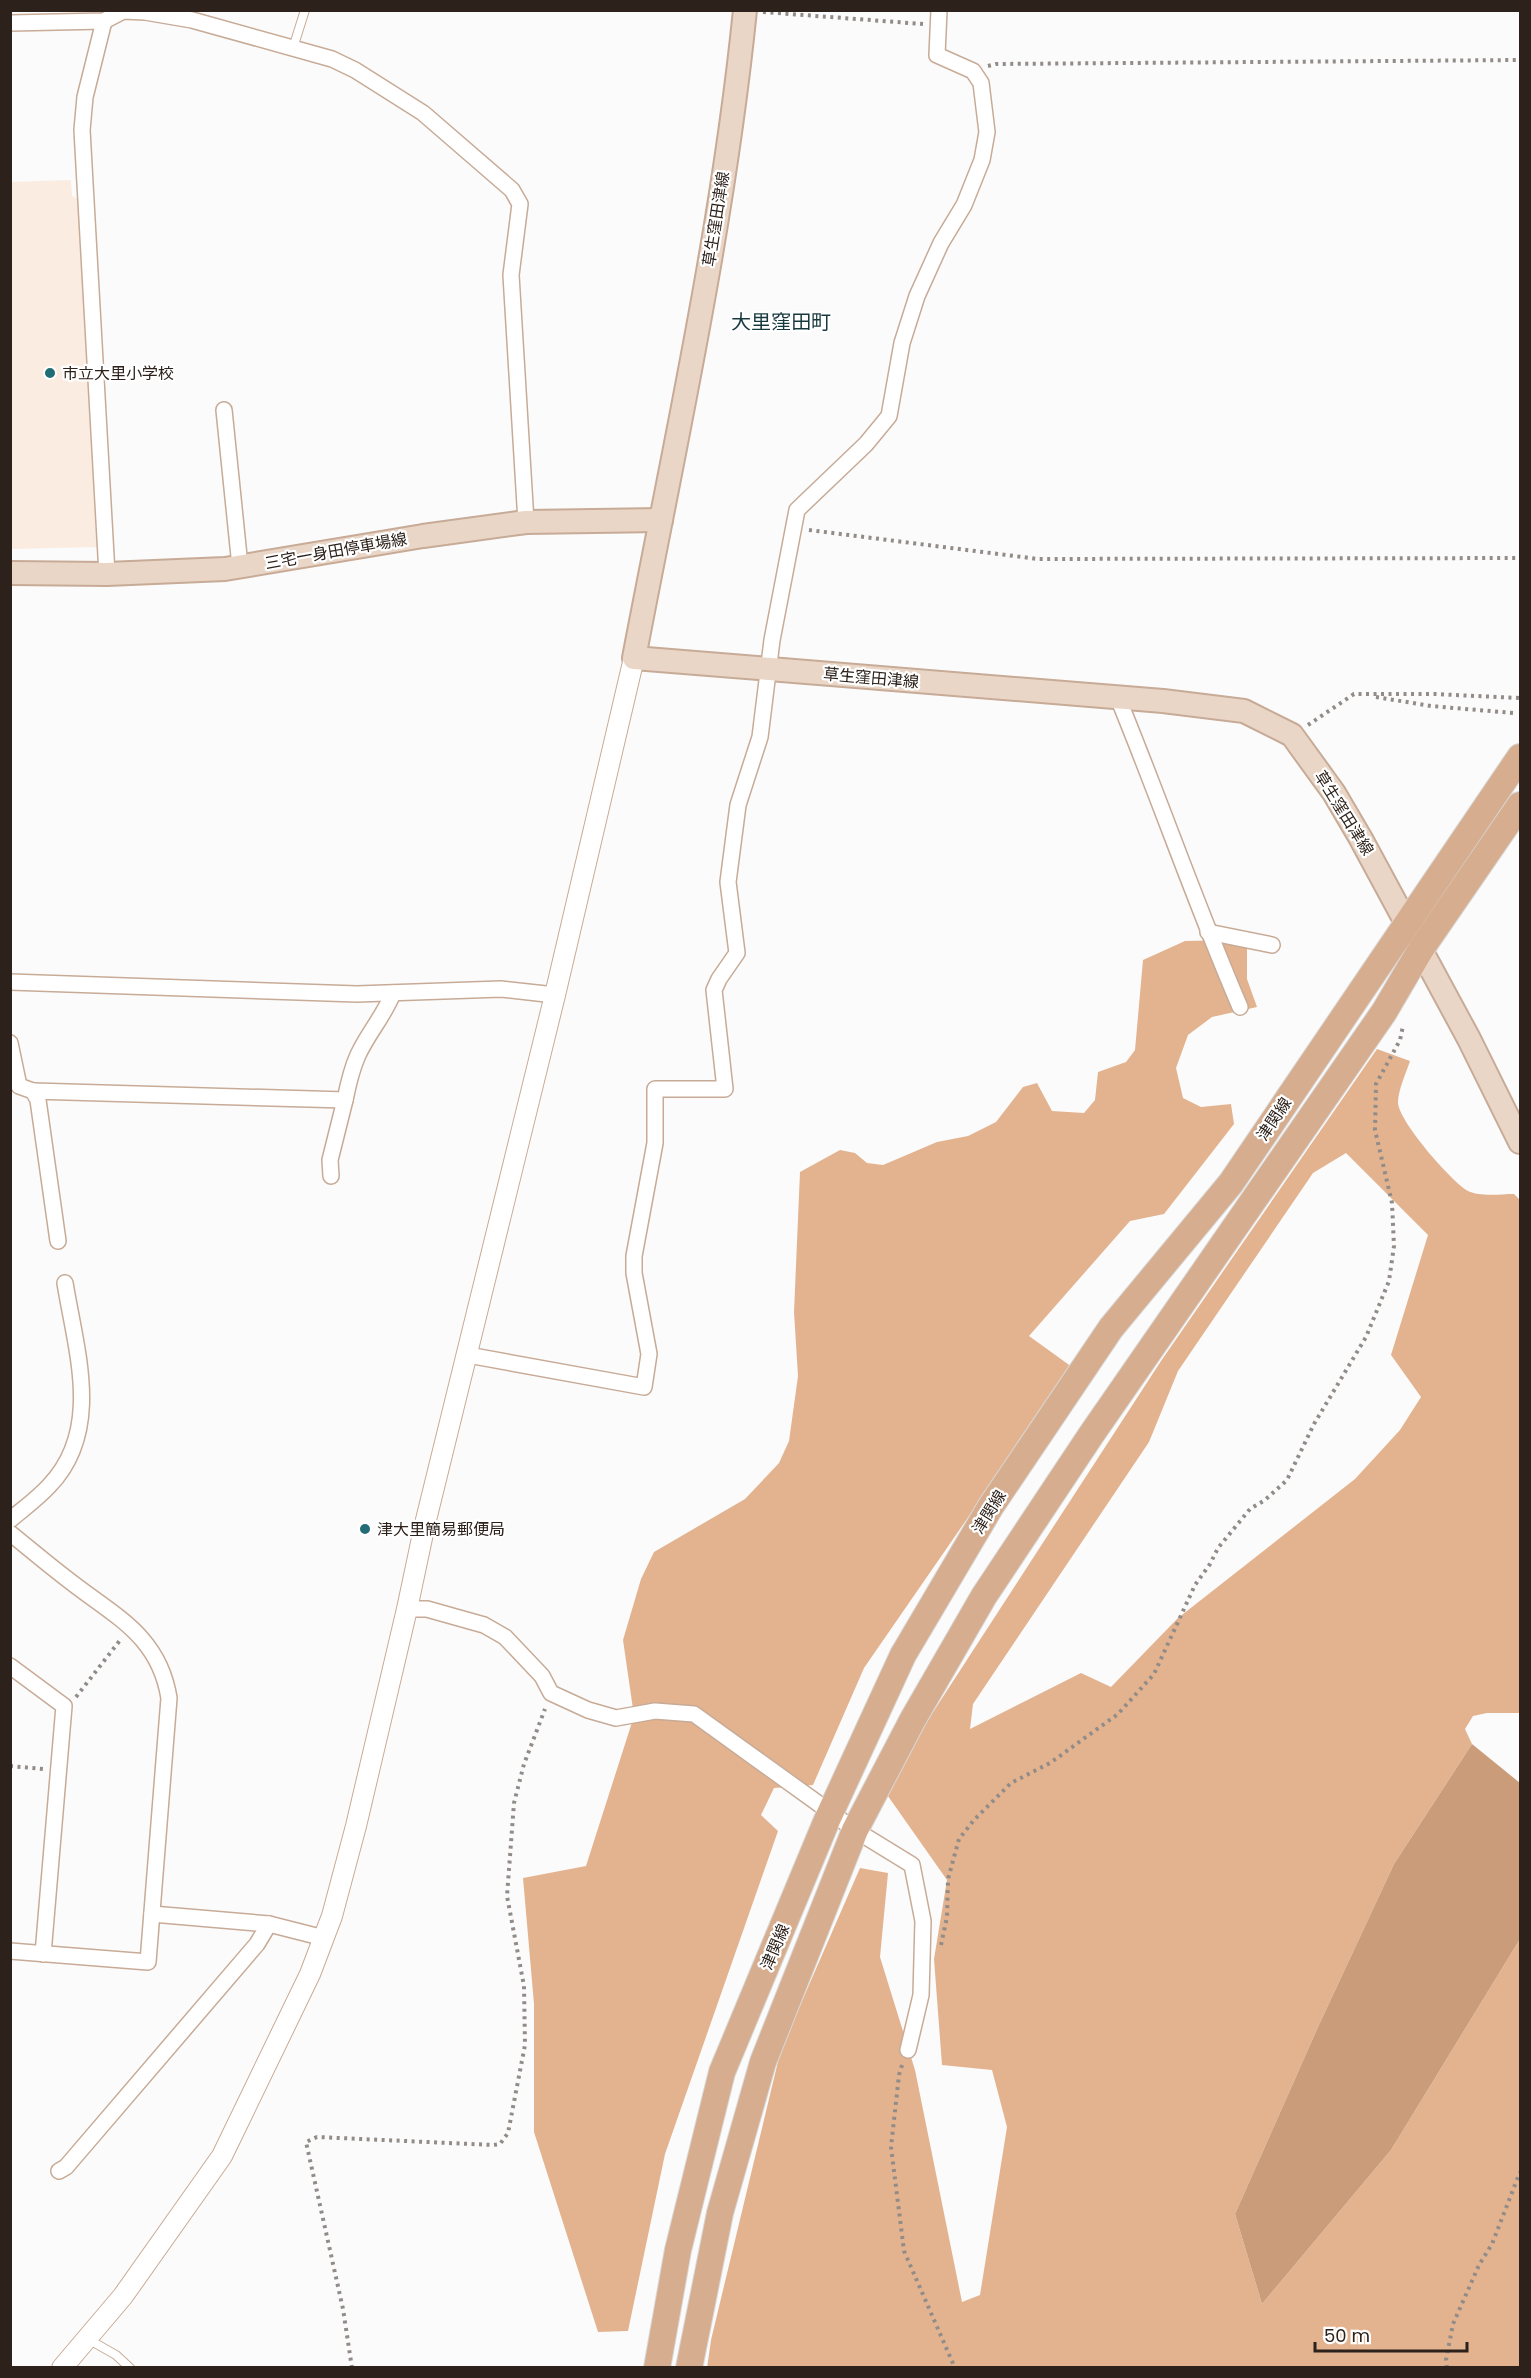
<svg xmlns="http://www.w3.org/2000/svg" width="1531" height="2378" viewBox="0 0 1531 2378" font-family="Poppins,'Noto Sans JP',sans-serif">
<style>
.built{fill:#fbece1}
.forest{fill:#e3b390;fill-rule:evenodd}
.water{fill:#cb9c7a}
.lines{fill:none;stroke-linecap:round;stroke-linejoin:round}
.service-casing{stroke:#c7ab97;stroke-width:10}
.minor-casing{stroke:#c7ab97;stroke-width:18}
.tertiary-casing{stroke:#c7ab97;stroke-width:22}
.secondary-casing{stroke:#c7ab97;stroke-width:26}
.primary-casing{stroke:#d9d7d6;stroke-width:28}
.path{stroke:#928c88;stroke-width:4;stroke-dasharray:3 4.5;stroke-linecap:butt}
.service{stroke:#fff;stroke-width:8}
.minor{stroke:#fff;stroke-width:15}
.tertiary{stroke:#fff;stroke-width:20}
.secondary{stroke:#ead6c7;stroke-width:22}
.primary{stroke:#d6ad8e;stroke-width:26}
.poi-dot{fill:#226c75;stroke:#fff;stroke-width:2}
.labels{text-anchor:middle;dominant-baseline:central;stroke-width:4.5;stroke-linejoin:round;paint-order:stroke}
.street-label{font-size:16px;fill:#2d221b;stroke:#fff}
.poi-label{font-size:16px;fill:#2d221b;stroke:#fff;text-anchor:start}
.quarter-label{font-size:20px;fill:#17393e;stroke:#fff}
</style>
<rect width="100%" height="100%" fill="#fbfbfb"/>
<polygon class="built" points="71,180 72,196 80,200 98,547 11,549 10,182"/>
<g class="forest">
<polygon points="1232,940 1247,945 1247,979 1257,1007 1212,1017 1188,1035 1176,1068 1183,1098 1201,1107 1231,1104 1234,1124 1164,1214 1130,1221 1029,1336 1072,1367 864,1668 813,1785 774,1788 761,1815 778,1831 665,2154 628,2331 598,2332 534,2132 534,2004 523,1878 586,1866 634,1716 623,1640 641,1579 654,1552 745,1499 779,1463 789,1441 798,1376 794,1312 800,1172 840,1150 855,1153 867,1163 883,1165 937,1142 968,1136 996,1122 1023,1087 1037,1083 1052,1111 1084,1113 1095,1100 1098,1072 1126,1062 1135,1050 1143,960 1185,941"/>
<path d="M1377,1049L1410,1061C1406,1073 1399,1088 1398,1101C1396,1119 1452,1182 1468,1191C1480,1197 1500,1194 1514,1194L1520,1200V1713H1487L1473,1716L1465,1729L1472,1744L1394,1864L1318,2027L1235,2214L1262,2304L1391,2150L1520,1939V2367L707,2368L711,2340L781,2049L860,1868L888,1873L880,1957L915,2070L962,2302L980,2295L1007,2127L992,2070L942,2065L934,1959L947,1880L883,1789L1161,1361ZM1346,1153L1428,1235L1391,1355L1421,1397L1400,1430L1355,1479L1178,1618L1111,1687L1081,1673L970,1729L973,1704L1149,1442L1178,1371L1313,1173Z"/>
</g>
<polygon class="water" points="1472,1744 1520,1783 1520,1939 1391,2150 1262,2304 1235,2214 1318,2027 1394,1864"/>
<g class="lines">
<g class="service-casing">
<g id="service">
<polyline points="293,48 305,10"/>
<polyline points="86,2338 116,2355 130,2368"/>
</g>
</g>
<g class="minor-casing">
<g id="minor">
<polyline points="104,21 85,97 82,130 107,574"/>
<polyline points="10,23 104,21 123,11 145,12 192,20 332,59 355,70 423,113 512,190 520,204 511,275 526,522"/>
<polyline points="224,410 240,566"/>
<path d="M1118,698C1160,800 1196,905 1240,1007"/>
<polyline points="1208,932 1272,945"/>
<polyline points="10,982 357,994 501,989 555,995"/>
<polyline points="10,1043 19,1086 33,1091 38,1100 58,1241"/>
<path d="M33,1091L345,1100C348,1085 351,1070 358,1055C368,1033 384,1016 393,993"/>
<polyline points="331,1176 330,1160 345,1100"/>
<polyline points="468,1355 644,1387 649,1354 634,1273 634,1256 655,1143 655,1089 725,1089 714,990 719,979 737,953 728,882 738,805 760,737 772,640 797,510 866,444 889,416 902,343 917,296 941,243 964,205 982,160 987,132 981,83 973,71 937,55 939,10"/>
<path d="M10,1520C23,1509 37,1499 49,1486C103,1430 76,1351 65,1283"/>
<path d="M10,1533C31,1550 51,1567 71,1582C116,1617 159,1636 169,1698L148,1962L10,1951"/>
<polyline points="407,1609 427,1609 484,1625 505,1637 542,1676 551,1693 588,1710 616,1718 655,1711 694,1714 855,1830 912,1865 923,1921 921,1995 908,2050"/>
<polyline points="10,1666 64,1706 43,1954"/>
<polyline points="152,1914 269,1924 324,1938"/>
<polyline points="59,2171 66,2167 257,1944 269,1924"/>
</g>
</g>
<g class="tertiary-casing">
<polyline id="tertiary" points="62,2368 123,2296 222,2156 310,1974 332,1916 356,1826 407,1609 425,1524 555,995 634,658"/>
</g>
<g class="secondary-casing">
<g id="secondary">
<path d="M745,10C723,228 675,443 634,658L1163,701L1244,711L1292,735L1334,793L1361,839L1469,1039L1520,1142"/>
<polyline points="10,573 107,574 225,569 423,536 526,522 661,520"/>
</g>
</g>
<g class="primary-casing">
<g id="primary">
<polyline points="657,2368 678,2250 722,2072 827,1820 903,1655 991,1506 1111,1328 1231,1183 1520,757"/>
<polyline points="689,2368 720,2213 763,2062 855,1830 913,1719 984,1596 1091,1435 1384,1012 1421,949 1520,805"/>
</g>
</g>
<g class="path">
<polyline points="763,12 923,24"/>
<polyline points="988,66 996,64 1520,60"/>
<polyline points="809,530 1038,559 1520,558"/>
<polyline points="1376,697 1431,706 1513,713"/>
<polyline points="1308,725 1354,694 1434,694 1519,698 1520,696"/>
<polyline points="76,1697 121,1639"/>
<polyline points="10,1766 43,1769"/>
<polyline points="941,1945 947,1917 948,1879 959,1839 974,1820 1011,1783 1050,1763 1118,1714 1154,1674 1195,1585 1210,1564 1218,1548 1250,1509 1265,1500 1287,1480 1314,1424 1366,1337 1389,1281 1394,1246 1392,1203 1375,1130 1376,1084 1400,1040 1403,1026"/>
<polyline points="902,2065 899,2075 891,2147 904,2251 955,2368"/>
<polyline points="352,2368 343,2309 306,2142 317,2137 493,2145 500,2144 508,2133 525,2045 524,1986 507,1896 514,1803 524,1764 545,1709"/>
<polyline points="1447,2368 1446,2360 1453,2324 1479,2265 1492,2244 1520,2172"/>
</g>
<use href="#service" class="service"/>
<use href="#minor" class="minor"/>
<use href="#tertiary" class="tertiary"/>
<use href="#secondary" class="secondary"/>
<use href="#primary" class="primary"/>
</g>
<g class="poi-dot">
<circle cx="50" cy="373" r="6"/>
<circle cx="365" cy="1529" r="6"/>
</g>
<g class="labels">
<g class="street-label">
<text transform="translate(716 219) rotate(-81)">草生窪田津線</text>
<text transform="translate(336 551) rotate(-10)">三宅一身田停車場線</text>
<text transform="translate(871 678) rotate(5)">草生窪田津線</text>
<text transform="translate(1344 813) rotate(58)">草生窪田津線</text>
<text transform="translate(1274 1119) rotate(-56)">津関線</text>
<text transform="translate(989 1512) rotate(-58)">津関線</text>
<text transform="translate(775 1947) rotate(-67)">津関線</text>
</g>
<g class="poi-label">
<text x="62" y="373">市立大里小学校</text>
<text x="377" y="1529">津大里簡易郵便局</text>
</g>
<g class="quarter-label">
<text x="781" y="322">大里窪田町</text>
</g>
</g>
<rect width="1531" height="2378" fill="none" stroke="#2d221b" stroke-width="24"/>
<path d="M1315 2342v9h152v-9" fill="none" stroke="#2d221b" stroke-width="3"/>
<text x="1324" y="2342" font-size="18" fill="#2d221b" stroke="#ffffff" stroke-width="4.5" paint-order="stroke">50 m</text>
</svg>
